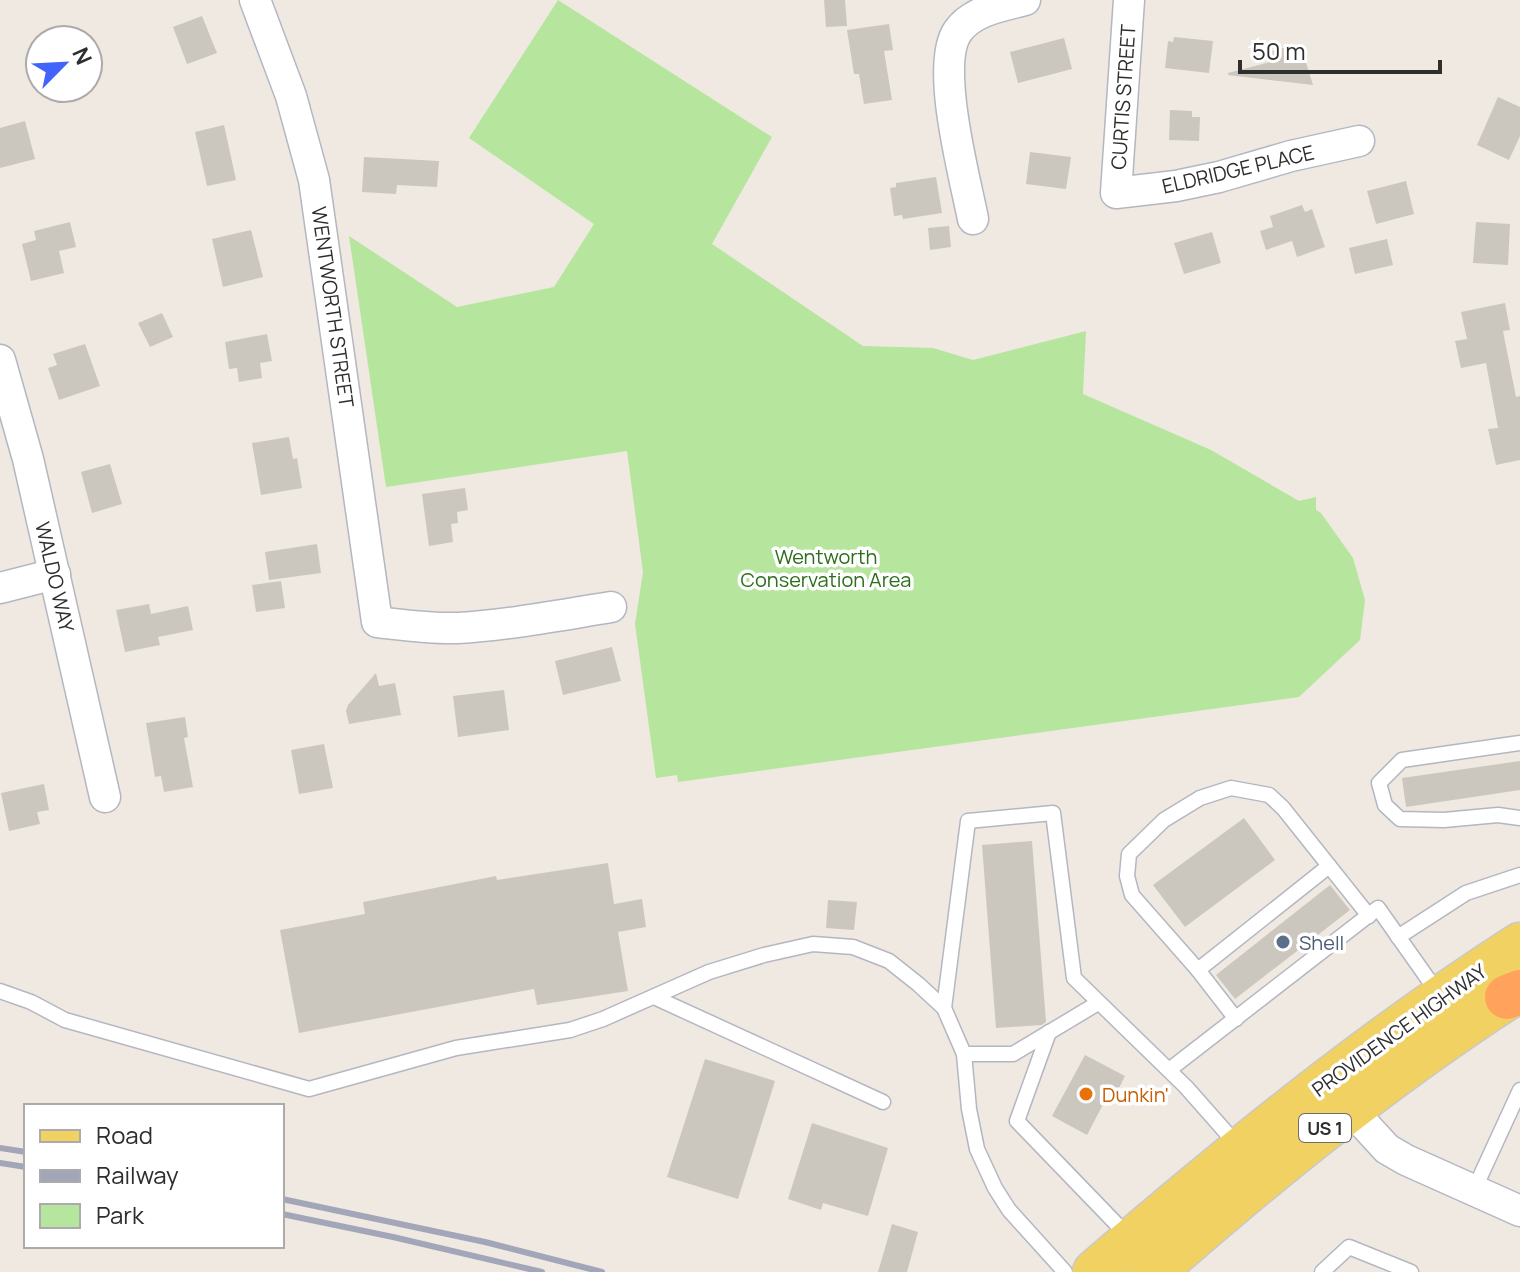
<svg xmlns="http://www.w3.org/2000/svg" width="1520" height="1272" viewBox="0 0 1520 1272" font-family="Manrope,sans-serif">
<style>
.green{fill:#b6e59e}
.building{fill:#cbc7bf}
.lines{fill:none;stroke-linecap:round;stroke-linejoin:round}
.lane-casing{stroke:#b4b7c1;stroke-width:17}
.street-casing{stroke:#b4b7c1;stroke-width:33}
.primary-casing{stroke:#c9c9c9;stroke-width:47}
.highway-casing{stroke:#c9c9c9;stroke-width:47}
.lane{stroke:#fff;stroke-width:14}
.street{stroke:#fff;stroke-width:30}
.primary{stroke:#f2d163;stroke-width:44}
.highway{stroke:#ffa35c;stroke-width:44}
.rail{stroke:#a3a6b8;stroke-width:6}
.service-dot{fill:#5c6f8a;stroke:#fff;stroke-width:3}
.food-dot{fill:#e8710a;stroke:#fff;stroke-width:3}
.labels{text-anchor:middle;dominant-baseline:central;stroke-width:7;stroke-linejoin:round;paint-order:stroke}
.shield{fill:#fff;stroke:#6d6d6d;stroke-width:2}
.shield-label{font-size:18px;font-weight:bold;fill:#2e2e2e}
.street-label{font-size:20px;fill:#2e2e2e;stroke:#fff}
.park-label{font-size:20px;fill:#2c6e1b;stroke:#fff}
.service-label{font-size:20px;fill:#4e5e75;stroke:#fff;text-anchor:start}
.food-label{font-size:20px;fill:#c56008;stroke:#fff;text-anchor:start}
</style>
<rect width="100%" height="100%" fill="#efe9e1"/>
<polygon class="green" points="558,0 772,137 712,244 863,346 933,348 973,360 1086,331 1083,394 1211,450 1299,501 1316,497 1316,510 1321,513 1353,558 1365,600 1360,640 1299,697 678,782 677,775 656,778 635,624 643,572 627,451 386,487 349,236 457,307 554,287 594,224 469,138"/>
<g class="building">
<polygon points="824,0 845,0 847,26 826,27"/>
<polygon points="202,16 217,53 187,64 173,27"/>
<polygon points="889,24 893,50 884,51 892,100 864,104 859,74 854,74 847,30"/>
<polygon points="1174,37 1213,41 1209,73 1165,68 1168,41 1173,42"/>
<polygon points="1064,38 1072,69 1018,83 1010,52"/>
<polygon points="1291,46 1295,62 1305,59 1313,85 1228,75 1228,73 1274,61 1272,51"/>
<polygon points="1498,97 1520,107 1520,136 1509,160 1477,145"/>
<polygon points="1170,110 1192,111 1192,117 1200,117 1199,141 1169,140"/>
<polygon points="25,121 35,159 0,168 0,128"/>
<polygon points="224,125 236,180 207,186 195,132"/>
<polygon points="1030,152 1071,157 1066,189 1026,184"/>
<polygon points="364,157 439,161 437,187 397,185 396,194 362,192"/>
<polygon points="936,177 942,213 903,219 902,215 894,216 890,188 896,187 896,183"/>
<polygon points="1406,181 1414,214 1376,224 1367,191"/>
<polygon points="1302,205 1305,212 1312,209 1325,247 1297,257 1292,241 1266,250 1260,231 1273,227 1270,216"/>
<polygon points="70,222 76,247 59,251 64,273 31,281 22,244 36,240 34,231"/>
<polygon points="1476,222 1510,224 1508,265 1473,263"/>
<polygon points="949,226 951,247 930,250 928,228"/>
<polygon points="251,230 263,277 223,287 212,239"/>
<polygon points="1212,232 1221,263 1184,274 1174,243"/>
<polygon points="1387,239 1393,265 1355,274 1349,248"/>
<polygon points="1505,303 1510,330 1503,331 1516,397 1520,396 1520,460 1496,465 1488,429 1498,428 1486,363 1461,368 1455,341 1467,339 1461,312"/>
<polygon points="162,313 173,337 150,347 138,323"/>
<polygon points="267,334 272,361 260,363 262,378 239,382 237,368 229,369 225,342"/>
<polygon points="85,344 100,386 59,400 48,368 57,365 53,354"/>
<polygon points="289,437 293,459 297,458 302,488 261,495 252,443"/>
<polygon points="110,464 122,504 92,513 81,472"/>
<polygon points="465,488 468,510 457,512 458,523 451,524 453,542 429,546 422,494"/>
<polygon points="317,544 321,573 269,580 265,552"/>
<polygon points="281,581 285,608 256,612 252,585"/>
<polygon points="149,604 151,614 188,606 193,630 158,637 160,645 125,652 116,610"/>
<polygon points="612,647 621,681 563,695 555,661"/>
<polygon points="376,673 379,686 395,683 401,715 349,724 346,711 348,705"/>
<polygon points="504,690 509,730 458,737 453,696"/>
<polygon points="185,717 188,737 184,738 193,787 164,792 161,776 155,777 146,723"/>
<polygon points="324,744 333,788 299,794 291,750"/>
<polygon points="1520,761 1520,790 1406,807 1402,778"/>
<polygon points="44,784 49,810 37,812 40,824 9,831 1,793"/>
<polygon points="1244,818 1275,860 1185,927 1153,885"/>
<polygon points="1032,841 1046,1022 1042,1025 996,1028 982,845"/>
<polygon points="608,863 614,904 642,899 646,927 618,932 628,991 537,1005 534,989 299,1033 280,930 365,914 363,902 496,876 497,880"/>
<polygon points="1330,885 1350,910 1235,999 1216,975"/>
<polygon points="828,900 857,902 854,930 826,928"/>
<polygon points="1085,1055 1125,1076 1115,1096 1109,1093 1087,1135 1052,1116"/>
<polygon points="705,1059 775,1081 738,1199 667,1177"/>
<polygon points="812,1123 888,1148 868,1216 823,1203 821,1210 788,1199"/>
<polygon points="892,1224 918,1232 907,1272 878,1272"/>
</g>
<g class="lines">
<g class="lane-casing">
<g id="lane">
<polyline points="1520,743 1402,760 1379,783 1385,805 1400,819 1444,820 1498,815 1520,818"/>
<polyline points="1398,937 1466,893 1520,875"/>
<polyline points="1198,970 1329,866"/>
<polyline points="0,991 31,1002 65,1020 309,1089 456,1048 570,1030 603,1019 709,972 764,955 813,944 853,947 889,961 918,984 944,1008 964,1054 969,1109 977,1149 995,1188 1009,1210 1065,1272"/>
<polyline points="654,997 883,1102"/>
<polyline points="944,1008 968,821 1053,813 1074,978 1186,1087 1239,1147"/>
<polyline points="1236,1019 1198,970 1132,895 1127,876 1129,854 1164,820 1200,798 1231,788 1269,795 1283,808 1369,916"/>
<polyline points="1049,1032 1017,1121 1129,1237"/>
<polyline points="964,1054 1013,1054 1098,1003"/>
<polyline points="1169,1070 1378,908 1440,996"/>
<polyline points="1474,1190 1520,1090"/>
<polyline points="1322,1272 1349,1247 1411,1272"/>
</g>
</g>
<g class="street-casing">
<g id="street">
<path d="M255,0L291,96L314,180L377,622C404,625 431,629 458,628C509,625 561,615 611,607"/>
<polyline points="1129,0 1116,193 1176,186 1219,177 1291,156 1359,141"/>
<path d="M973,219C965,178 934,64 958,31C973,10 1003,6 1025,0"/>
<polyline points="0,360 28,459 105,797"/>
<polyline points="0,588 55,574"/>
<polyline points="1353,1107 1364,1124 1387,1149 1406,1160 1520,1211"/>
</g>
</g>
<g class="primary-casing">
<g id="primary">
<path d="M1095,1272C1231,1155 1369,1042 1520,945"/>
<path d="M1153,1272C1269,1170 1390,1072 1520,989"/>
</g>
</g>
<g class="highway-casing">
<polyline id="highway" points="1507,997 1520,992"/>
</g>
<use href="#lane" class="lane"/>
<use href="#street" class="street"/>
<use href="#primary" class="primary"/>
<use href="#highway" class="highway"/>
<g class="rail">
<polyline points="0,1148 26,1152"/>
<polyline points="0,1163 26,1167"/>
<polyline points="282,1199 485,1242 602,1272"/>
<polyline points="282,1214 393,1237 542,1272"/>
</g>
</g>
<circle class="service-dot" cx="1283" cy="942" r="8"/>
<circle class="food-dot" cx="1086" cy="1094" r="8"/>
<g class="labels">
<rect class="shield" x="1299" y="1114" width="52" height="28" rx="6"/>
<g class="shield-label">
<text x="1325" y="1128">US 1</text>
</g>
<g class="street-label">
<text transform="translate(1123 97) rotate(-86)">CURTIS STREET</text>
<text transform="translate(1238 169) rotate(-13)">ELDRIDGE PLACE</text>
<text transform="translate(333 307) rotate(82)">WENTWORTH STREET</text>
<text transform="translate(55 577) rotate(77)">WALDO WAY</text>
<text transform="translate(1399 1030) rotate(-36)">PROVIDENCE HIGHWAY</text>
</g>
<g class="park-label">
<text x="826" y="556">Wentworth<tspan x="826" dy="23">Conservation Area</tspan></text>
</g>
<g class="service-label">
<text x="1299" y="942">Shell</text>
</g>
<g class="food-label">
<text x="1102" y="1094">Dunkin'</text>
</g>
</g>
<rect x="24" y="1104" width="260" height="144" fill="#ffffff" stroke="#ababab" stroke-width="2"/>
<rect x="40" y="1130" width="40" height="12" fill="#f2d163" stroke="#ababab" stroke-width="2"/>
<text x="96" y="1144" font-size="24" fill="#2e2e2e">Road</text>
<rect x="40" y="1170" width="40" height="12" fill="#a3a6b8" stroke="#ababab" stroke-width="2"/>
<text x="96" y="1184" font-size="24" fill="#2e2e2e">Railway</text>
<rect x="40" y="1204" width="40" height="24" fill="#b6e59e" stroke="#ababab" stroke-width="2"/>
<text x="96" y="1224" font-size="24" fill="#2e2e2e">Park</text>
<g transform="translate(64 64) rotate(66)"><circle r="38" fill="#ffffff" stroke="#ababab" stroke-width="2"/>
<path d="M0-6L14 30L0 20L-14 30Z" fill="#4264fb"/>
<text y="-12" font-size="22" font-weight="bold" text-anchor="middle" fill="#2e2e2e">N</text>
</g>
<path d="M1240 60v12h200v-12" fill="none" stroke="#2e2e2e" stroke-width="4"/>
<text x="1252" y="60" font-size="24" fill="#2e2e2e" stroke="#ffffff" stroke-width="6" paint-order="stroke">50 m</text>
</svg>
